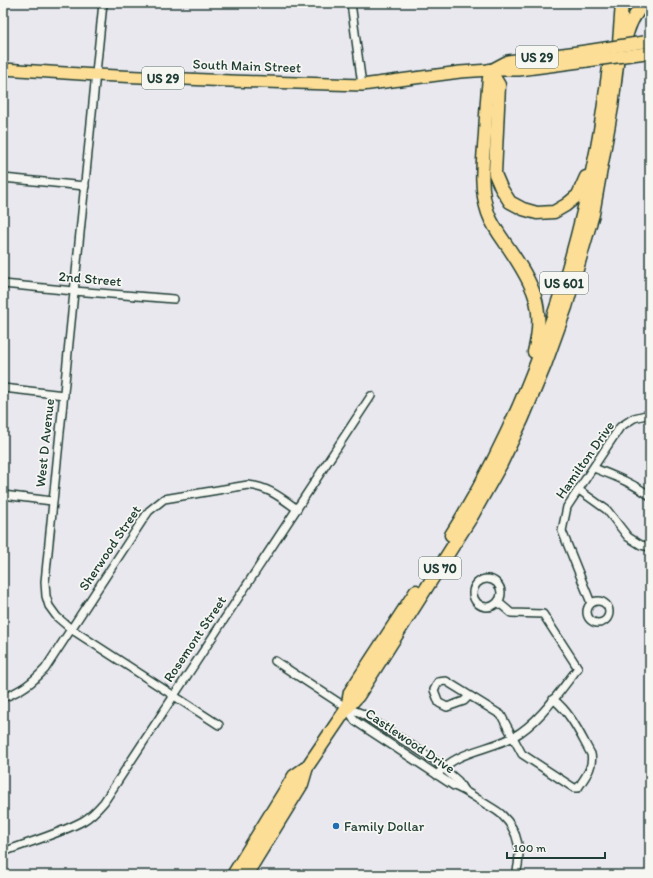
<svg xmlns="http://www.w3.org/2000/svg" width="653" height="878" viewBox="0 0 653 878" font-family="Itim,sans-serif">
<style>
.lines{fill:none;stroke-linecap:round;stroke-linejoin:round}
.street-casing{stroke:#1f3d34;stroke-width:10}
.primary-casing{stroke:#1f3d34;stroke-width:14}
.highway-casing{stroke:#1f3d34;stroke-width:15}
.street{stroke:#f6f6f2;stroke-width:7}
.primary{stroke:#fcde96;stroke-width:11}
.highway{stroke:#fcde96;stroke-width:12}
.primary-bridge-casing{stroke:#1f3d34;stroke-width:14;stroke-linecap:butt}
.primary-bridge{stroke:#fcde96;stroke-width:11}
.poi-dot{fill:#1f6fb2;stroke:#f6f6f2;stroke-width:1.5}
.labels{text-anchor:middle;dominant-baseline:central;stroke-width:3.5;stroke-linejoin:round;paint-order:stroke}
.shield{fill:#f6f6f2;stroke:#60746d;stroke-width:1}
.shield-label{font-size:13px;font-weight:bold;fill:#1f3d34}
.street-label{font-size:14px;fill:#1f3d34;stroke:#f6f6f2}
.poi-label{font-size:14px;fill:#1f3d34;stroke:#f6f6f2;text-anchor:start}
</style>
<rect width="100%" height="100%" fill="#eae8ef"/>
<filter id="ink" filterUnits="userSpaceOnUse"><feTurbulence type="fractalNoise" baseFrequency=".025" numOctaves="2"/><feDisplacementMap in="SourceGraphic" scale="8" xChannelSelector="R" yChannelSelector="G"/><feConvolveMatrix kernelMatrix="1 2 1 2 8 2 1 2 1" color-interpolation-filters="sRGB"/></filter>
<g filter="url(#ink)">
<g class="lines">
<g class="street-casing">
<g id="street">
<polyline points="103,3 45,582 46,596 49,606 57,617 71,629 219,725"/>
<polyline points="351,3 362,85"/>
<polyline points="3,178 85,186"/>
<polyline points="3,284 74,291 174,299"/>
<polyline points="3,388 64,395"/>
<path d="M594,468C614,476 633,483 650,496"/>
<polyline points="579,490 607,510 628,537 641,545 650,547"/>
<polyline points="3,495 52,501"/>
<circle cx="487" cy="593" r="14"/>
<circle cx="598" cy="612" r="11"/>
<polyline points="591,603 562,531 567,507 620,427 634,418 650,414"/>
<polyline points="275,661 347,708 361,713 434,760 458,781 463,789"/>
<path d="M469,696L464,701L447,707L439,703L434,690L438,682L446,681L501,715L522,754L574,788H578C585,777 594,767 591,754C580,734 571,713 553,699"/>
<path d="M3,698C22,690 31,684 45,669L142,521L149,511L164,499L248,485C268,487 280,497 297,509"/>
<path d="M347,708L355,721L454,786C465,790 474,797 484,803C490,807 497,810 502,815C519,831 522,853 516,875"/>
<path d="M437,775C457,750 487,751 513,737C539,723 560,691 578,668L543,614L511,613L498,602"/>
<path d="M3,852C29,842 59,834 83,821C92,816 98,809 104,802L371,396"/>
</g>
</g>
<g class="primary-casing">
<g id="primary">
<polyline points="3,69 96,75 230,81 362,85 460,72 490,70 519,70 587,61"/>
<polyline points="491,70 508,61 586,51"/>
</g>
</g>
<g class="highway-casing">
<g id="highway">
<path d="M625,44C627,28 634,14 645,3"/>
<path d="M490,70C487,92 486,113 485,134C483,161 479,187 488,213C492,225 501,237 508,247C533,284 546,307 534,352"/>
<polyline points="490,70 499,85 495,174 501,188 510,202 523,209 537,213 554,212 566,205 578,195 586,177"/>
<path d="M451,535C523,420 569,289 595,157C602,125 605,93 610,61"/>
<polyline points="347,708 350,692 416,591"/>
<polyline points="233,875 294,776 307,767 347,708 358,696 472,516 501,464 522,420 545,365 566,307 593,214 612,107 618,56 622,3"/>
<polyline points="246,875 302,784 307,767"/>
</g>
</g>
<use href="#street" class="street"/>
<use href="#primary" class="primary"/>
<use href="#highway" class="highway"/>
<g class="primary-bridge-casing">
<g id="primary-bridge">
<polyline points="586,51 644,42"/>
<polyline points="587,61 646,53"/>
</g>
</g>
<use href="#primary-bridge" class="primary-bridge"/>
</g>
</g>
<circle class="poi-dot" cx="336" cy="826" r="4"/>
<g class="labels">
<g class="shield">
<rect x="516" y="46" width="42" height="22" rx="3"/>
<rect x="142" y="67" width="42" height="22" rx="3"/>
<rect x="540" y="272" width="48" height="22" rx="3"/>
<rect x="419" y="557" width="42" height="22" rx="3"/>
</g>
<g class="shield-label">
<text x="537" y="57">US 29</text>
<text x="163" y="78">US 29</text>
<text x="564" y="283">US 601</text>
<text x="440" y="568">US 70</text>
</g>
<g class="street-label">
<text transform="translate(247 66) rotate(2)">South Main Street</text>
<text transform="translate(90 279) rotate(5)">2nd Street</text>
<text transform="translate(45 443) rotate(-84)">West D Avenue</text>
<text transform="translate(585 460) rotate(-55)">Hamilton Drive</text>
<text transform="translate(110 548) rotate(-56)">Sherwood Street</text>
<text transform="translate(195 639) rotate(-56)">Rosemont Street</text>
<text transform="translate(410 741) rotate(34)">Castlewood Drive</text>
</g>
<g class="poi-label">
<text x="344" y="826">Family Dollar</text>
</g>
</g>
<rect width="653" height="878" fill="none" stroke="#f6f6f2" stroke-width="16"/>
<rect x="8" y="8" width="637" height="862" fill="none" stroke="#1f3d34" stroke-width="1.5" filter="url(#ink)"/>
<path d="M507 852v6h98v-6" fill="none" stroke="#1f3d34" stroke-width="2"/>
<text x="513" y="852" font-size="12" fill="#1f3d34" stroke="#f6f6f2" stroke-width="3" paint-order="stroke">100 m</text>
</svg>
